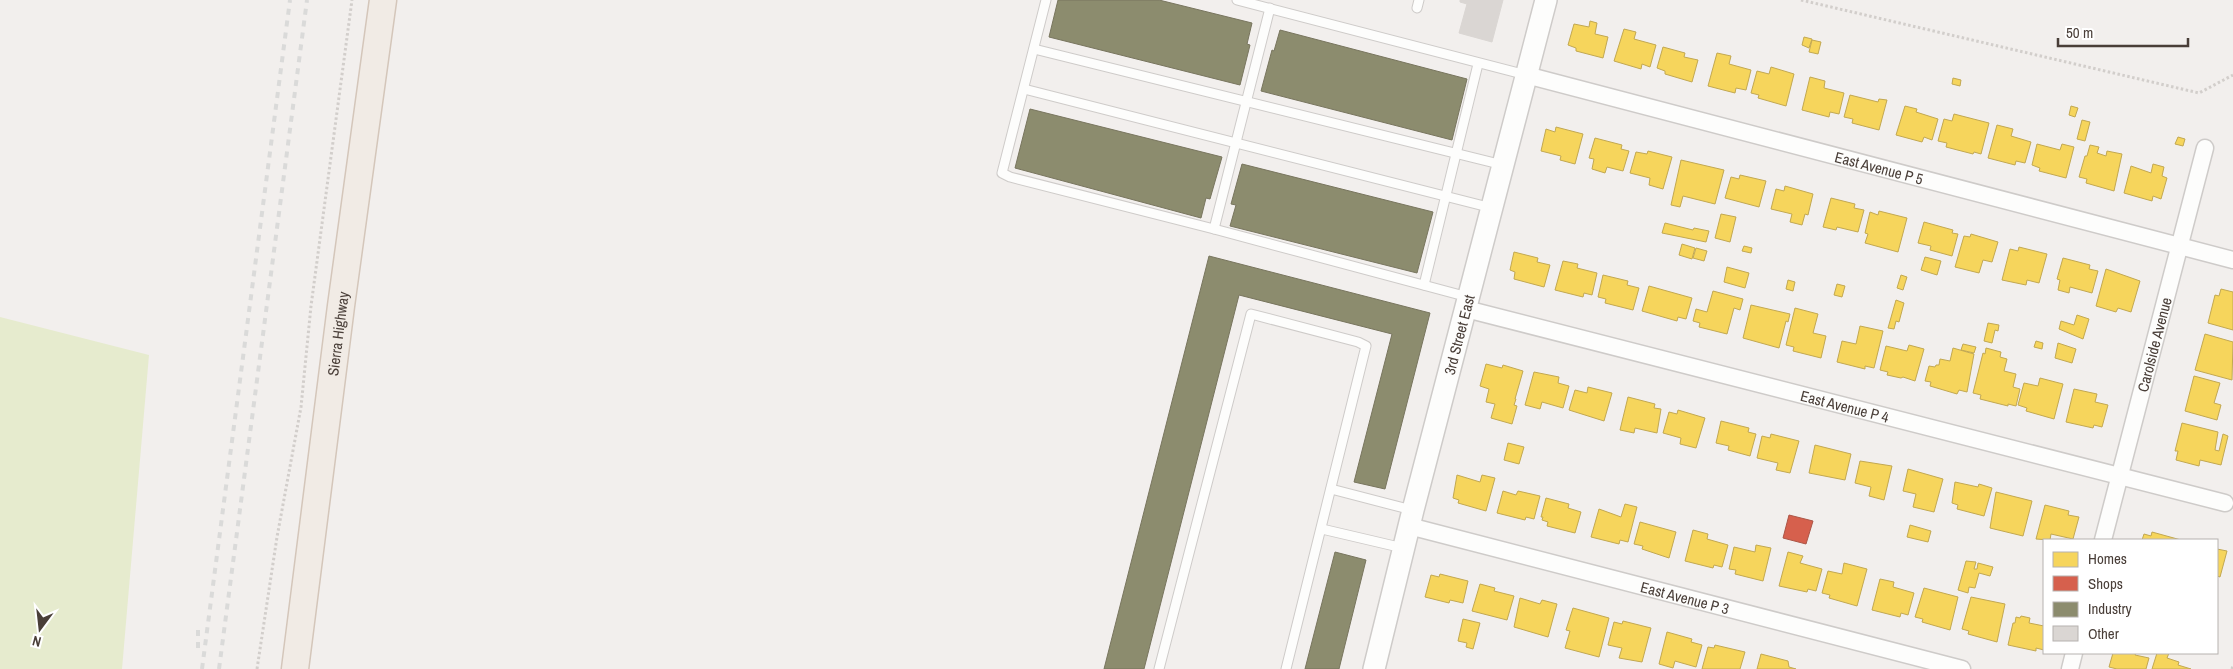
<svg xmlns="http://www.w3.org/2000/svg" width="2233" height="669" viewBox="0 0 2233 669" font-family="'Archivo Narrow',sans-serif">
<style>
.green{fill:#e6ebce}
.homes{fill:#f6d55c;stroke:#c2a851}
.shops{fill:#d6604d;stroke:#ac5647}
.industry{fill:#8c8c6e;stroke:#78755e}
.building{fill:#dad6d3;stroke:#dad6d3}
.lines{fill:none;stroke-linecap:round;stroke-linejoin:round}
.service-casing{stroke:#cecbc9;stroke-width:11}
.minor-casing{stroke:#cecbc9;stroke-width:19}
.tertiary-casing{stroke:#cecbc9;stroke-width:24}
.primary-casing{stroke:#d4c6ba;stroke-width:29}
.path{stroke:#d2cecb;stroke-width:3;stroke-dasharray:2.5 2.5;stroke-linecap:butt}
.service{stroke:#fdfdfc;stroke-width:9}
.minor{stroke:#fdfdfc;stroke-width:16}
.tertiary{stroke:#fdfdfc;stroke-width:21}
.primary{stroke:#f1ebe5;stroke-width:26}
.rail{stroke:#dadad9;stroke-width:4;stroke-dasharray:6 6;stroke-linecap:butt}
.labels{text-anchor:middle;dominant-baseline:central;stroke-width:5;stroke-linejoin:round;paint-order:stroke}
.street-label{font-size:15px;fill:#493e38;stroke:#fff}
</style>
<rect width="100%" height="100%" fill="#f2efed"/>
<polygon class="green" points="0,317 149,355 122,669 0,669"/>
<g class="homes">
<polygon points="1590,21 1597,23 1595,34 1608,37 1603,58 1576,51 1576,48 1568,45 1574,24 1589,27"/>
<polygon points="1624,29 1636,32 1634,39 1656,45 1650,67 1642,64 1641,69 1614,61"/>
<polygon points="1804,37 1812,39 1809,48 1802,45"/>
<polygon points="1812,40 1821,42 1818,54 1809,52"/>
<polygon points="1663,47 1685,53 1684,57 1698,60 1692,82 1665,74 1665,71 1657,68"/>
<polygon points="1717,53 1731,56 1729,64 1751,70 1746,90 1736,88 1735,93 1708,86"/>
<polygon points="1771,67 1794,74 1786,106 1758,98 1759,95 1751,93 1757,71 1769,74"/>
<polygon points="1810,77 1825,81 1824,88 1844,93 1839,114 1830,112 1829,117 1802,110"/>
<polygon points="1953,78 1961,80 1960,86 1952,84"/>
<polygon points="1850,95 1878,102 1879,99 1887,100 1879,130 1852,123 1853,119 1844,117"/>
<polygon points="1905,106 1917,109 1916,112 1938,119 1932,140 1924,137 1922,142 1896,135"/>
<polygon points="2071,106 2078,108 2075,117 2069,115"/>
<polygon points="1954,114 1989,123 1981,154 1974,152 1973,154 1946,147 1947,143 1938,141 1944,119 1952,121"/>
<polygon points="2082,120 2090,122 2085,141 2077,139"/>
<polygon points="1997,125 2013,129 2011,136 2031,142 2025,163 2016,161 2015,165 1988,158"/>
<polygon points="1556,127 1583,134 1575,164 1560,160 1561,156 1541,151 1546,129 1555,132"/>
<polygon points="2178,137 2185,139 2183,146 2175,144"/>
<polygon points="1595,138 1622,145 1621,149 1629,151 1623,171 1607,167 1605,173 1592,169 1594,159 1589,158"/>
<polygon points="2037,144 2060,150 2062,144 2074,147 2066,178 2039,171 2040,168 2032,165"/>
<polygon points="2090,145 2099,147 2097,153 2106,156 2107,151 2122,154 2114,191 2086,183 2087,179 2079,177 2085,156 2087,156"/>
<polygon points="1648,151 1672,157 1663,189 1649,185 1650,178 1630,173 1636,152 1647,154"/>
<polygon points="1681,160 1724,170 1715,204 1683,196 1680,207 1671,205"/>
<polygon points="2153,164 2164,167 2162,176 2167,178 2161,199 2153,196 2152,201 2124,193 2131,166 2151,173"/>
<polygon points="1740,175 1766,181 1759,207 1725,198 1731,177 1739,179"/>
<polygon points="1785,186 1813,194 1808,215 1805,214 1802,225 1790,222 1792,214 1771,209 1776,189 1784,191"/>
<polygon points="1831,198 1855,204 1854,208 1864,210 1858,232 1837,227 1836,230 1823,227"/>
<polygon points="1879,211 1907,218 1898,252 1865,243 1868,234 1865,233 1870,212 1878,215"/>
<polygon points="1721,214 1736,217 1730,242 1715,238"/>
<polygon points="1924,222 1953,230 1952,233 1958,234 1952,256 1930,250 1931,246 1918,243"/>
<polygon points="1665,223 1693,230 1694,228 1709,231 1706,242 1662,233"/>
<polygon points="1971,234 1998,242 1992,262 1983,260 1979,273 1955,267 1964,236 1970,237"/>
<polygon points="1682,244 1695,248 1692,259 1679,255"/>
<polygon points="1744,246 1752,248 1751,253 1742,251"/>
<polygon points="2019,247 2047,254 2039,283 2027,280 2026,285 2002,280 2010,249 2018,251"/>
<polygon points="1696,248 1707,251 1704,261 1693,258"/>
<polygon points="1514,252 1538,258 1537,262 1550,265 1544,287 1514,279 1515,272 1510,270"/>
<polygon points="1925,257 1941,261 1937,275 1921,270"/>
<polygon points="2063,258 2090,265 2089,269 2098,271 2092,293 2070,287 2069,293 2058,290 2060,280 2057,279"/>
<polygon points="1563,261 1578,264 1577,268 1597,273 1592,295 1584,293 1583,297 1555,290"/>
<polygon points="1727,267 1749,273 1745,288 1724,282"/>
<polygon points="2106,269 2140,281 2131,312 2118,308 2116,312 2096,306"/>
<polygon points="1603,275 1628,281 1627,285 1639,288 1633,310 1605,303 1606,299 1598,297"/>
<polygon points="1901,275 1907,277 1903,290 1897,288"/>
<polygon points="1788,280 1795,282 1793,291 1786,289"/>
<polygon points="1837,284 1845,286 1842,297 1834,295"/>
<polygon points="1649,286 1692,298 1686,319 1678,317 1677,321 1642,311"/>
<polygon points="2221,289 2233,292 2233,330 2208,323 2215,295 2219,296"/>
<polygon points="1713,291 1743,299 1740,310 1734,308 1727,334 1699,327 1700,323 1693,321 1696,309 1707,312"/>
<polygon points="1896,300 1904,303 1899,322 1896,321 1894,329 1888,328"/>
<polygon points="1751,305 1790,314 1788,322 1786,321 1779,348 1743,338"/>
<polygon points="1795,308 1818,314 1813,333 1826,336 1821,358 1793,351 1794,347 1786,345"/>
<polygon points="2077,315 2089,319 2083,339 2059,329 2061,321 2074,325"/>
<polygon points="1988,323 1999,325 1998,331 1995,330 1992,343 1984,341"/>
<polygon points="1860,326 1883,331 1874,368 1865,366 1865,369 1837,362 1842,341 1856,344"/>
<polygon points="2205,334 2233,342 2232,380 2195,370"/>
<polygon points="2036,341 2043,343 2042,349 2034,347"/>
<polygon points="2058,343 2076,349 2072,363 2055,358"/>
<polygon points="1963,344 1976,347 1974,353 1961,350"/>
<polygon points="1909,345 1924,349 1915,381 1903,377 1901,378 1887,375 1888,372 1880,370 1886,346 1907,351"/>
<polygon points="1953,348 1974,354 1967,392 1959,390 1957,394 1930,386 1931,382 1925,381 1929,366 1935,367 1936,365 1939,365 1940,359 1950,361"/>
<polygon points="1986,348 2001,352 2000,357 2007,359 2004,371 2016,374 2013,387 2020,389 2016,406 2008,404 2008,406 1980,399 1981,395 1973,393 1983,353 1985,354"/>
<polygon points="1486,364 1502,368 1503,365 1523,371 1515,399 1516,399 1514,405 1517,406 1512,424 1491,418 1495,404 1486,402 1489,389 1480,386"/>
<polygon points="1534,372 1559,377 1558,383 1569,386 1563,408 1542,402 1540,409 1525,405"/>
<polygon points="2194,376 2220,383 2214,403 2221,405 2217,420 2185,411"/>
<polygon points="2040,378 2063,384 2054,419 2026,411 2027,408 2018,405 2024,383 2038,386"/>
<polygon points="1588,387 1612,393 1604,421 1569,410 1575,390 1587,393"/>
<polygon points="2074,389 2097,394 2095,402 2108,405 2102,427 2094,425 2093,428 2066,422"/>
<polygon points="1628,397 1655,404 1654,408 1661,409 1657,433 1635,428 1634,433 1620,430"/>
<polygon points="1678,410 1705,418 1696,448 1680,444 1681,438 1663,433 1669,412 1677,414"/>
<polygon points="1721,421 1749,428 1748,432 1756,434 1750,456 1728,450 1729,446 1716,443"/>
<polygon points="2182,423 2218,432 2215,450 2219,451 2223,434 2228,436 2221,465 2200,460 2199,466 2176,460 2178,451 2175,451"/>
<polygon points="1771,434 1799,441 1790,473 1776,470 1778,463 1757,458 1762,436 1770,438"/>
<polygon points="1508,443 1524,447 1519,464 1504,460"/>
<polygon points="1815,445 1851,454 1845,480 1809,473"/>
<polygon points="1860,461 1892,466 1884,500 1869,496 1871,487 1855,483"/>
<polygon points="1908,469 1943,479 1934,512 1913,507 1916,494 1903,491"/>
<polygon points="1457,475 1480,482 1482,475 1495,478 1486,511 1458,503 1459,500 1453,498"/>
<polygon points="1955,482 1978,487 1979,484 1992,488 1984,516 1957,509 1958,505 1952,503"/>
<polygon points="1503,491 1516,495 1518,491 1540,496 1534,519 1526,517 1525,520 1497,513"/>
<polygon points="1996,492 2032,501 2023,536 1990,528"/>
<polygon points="1546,498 1569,504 1568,508 1581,512 1575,533 1547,526 1548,522 1542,520 1543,517 1541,517"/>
<polygon points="1625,504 1637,507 1628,542 1620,540 1619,544 1591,537 1599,509 1621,517"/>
<polygon points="2045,505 2069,511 2068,515 2079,517 2073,539 2051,534 2050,540 2036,539"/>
<polygon points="1640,522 1676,532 1669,558 1642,549 1643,546 1634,544"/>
<polygon points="1910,525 1931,531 1928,542 1907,537"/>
<polygon points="1693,530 1708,534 1707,539 1728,545 1722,567 1714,565 1713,568 1685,561"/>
<polygon points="2152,532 2181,540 2142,540 2144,534 2151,536"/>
<polygon points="1756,545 1771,548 1763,581 1735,574 1736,570 1729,569 1734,547 1755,552"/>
<polygon points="2217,549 2227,551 2220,577 2217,576"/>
<polygon points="1788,552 1803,556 1800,563 1822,569 1816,591 1808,589 1807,592 1779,586"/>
<polygon points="1966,561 1976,562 1974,569 1977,569 1978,563 1993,567 1990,576 1979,573 1975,588 1969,587 1968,593 1958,590"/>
<polygon points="1844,563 1867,569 1857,606 1829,598 1830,595 1822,593 1828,571 1842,574"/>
<polygon points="1440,574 1468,581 1463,603 1450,600 1449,603 1425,597 1431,575 1439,577"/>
<polygon points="1880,579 1894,582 1893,587 1914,593 1908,615 1901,613 1900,617 1872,610"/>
<polygon points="1480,584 1495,588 1494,591 1514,596 1507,620 1472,611"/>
<polygon points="1924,588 1958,597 1950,630 1922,622 1923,619 1915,617"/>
<polygon points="1971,597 2005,604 1997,642 1968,634 1969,631 1962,629"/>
<polygon points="1520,598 1540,604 1542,600 1557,604 1548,637 1514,627"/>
<polygon points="1573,608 1609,618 1599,657 1565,648 1570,631 1566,630"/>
<polygon points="2021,616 2030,618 2029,623 2044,626 2044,650 2036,648 2036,651 2008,645 2013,623 2015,623 2016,617 2020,618"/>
<polygon points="1463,619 1480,623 1473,649 1466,647 1467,643 1458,641"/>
<polygon points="1623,621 1651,628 1642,662 1619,658 1622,648 1608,645 1614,622 1622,624"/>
<polygon points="1667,632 1692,639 1691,642 1702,645 1696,667 1675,661 1673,668 1659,664"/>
<polygon points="1715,645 1745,652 1740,669 1702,669 1708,647 1714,648"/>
<polygon points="2113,653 2136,653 2135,655 2149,658 2146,669 2117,669 2109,667"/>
<polygon points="2157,653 2169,653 2167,658 2179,662 2178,665 2191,669 2152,669"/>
<polygon points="1761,654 1788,661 1789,667 1796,669 1757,669"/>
</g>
<polygon class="shops" points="1789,515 1813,521 1806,544 1783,538"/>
<g class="industry">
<polygon points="1058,0 1159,0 1252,23 1247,44 1250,45 1240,85 1049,37"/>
<polygon points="1280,30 1467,79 1452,140 1261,91 1272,50 1274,51"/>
<polygon points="1030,109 1222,157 1210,199 1206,198 1201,218 1015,168"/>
<polygon points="1242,164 1433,212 1417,273 1230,226 1236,205 1231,204"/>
<polygon points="1209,256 1430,313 1385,489 1354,482 1392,334 1239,295 1144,669 1104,669"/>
<polygon points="1335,552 1366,560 1339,669 1305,669"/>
</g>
<polygon class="building" points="1460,0 1503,0 1492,42 1459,33 1467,4 1460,2"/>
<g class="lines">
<g class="service-casing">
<g id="service">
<polyline points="1046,0 1002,173 1010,177 1214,229 1468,297"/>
<polyline points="1237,0 1526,75"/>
<polyline points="1417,8 1419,0"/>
<polyline points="1034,49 1503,165"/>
<polyline points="1024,89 1492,208"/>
<polyline points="1214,229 1270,8"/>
<polyline points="1424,285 1478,64"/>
<polyline points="1331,489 1412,510"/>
<polyline points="1322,529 1403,548"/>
<polyline points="1159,669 1251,314 1358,342 1366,346 1286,669"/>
</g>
</g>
<g class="minor-casing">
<g id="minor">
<path id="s1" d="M1526,75L2233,260"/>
<path id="s2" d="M1466,309L2225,503"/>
<path id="s3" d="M1409,526L1962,669"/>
<path id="s4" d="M2103,540L2205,148"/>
<polyline points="2070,669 2074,653"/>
</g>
</g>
<g class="tertiary-casing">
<g id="tertiary">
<path id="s5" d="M1374,669L1413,510L1546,0"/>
</g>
</g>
<g class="primary-casing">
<g id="primary">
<path id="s6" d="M295,669L341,306L383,0"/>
</g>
</g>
<g class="path">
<polyline points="1801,0 2199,93 2233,75"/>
<polyline points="257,669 277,537 301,407 311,306 352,0"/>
<polyline points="2232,669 2233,665"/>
</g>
<use href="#service" class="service"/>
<use href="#minor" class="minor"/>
<use href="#tertiary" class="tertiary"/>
<use href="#primary" class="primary"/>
<g class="rail">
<polyline points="198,630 198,654"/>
<polyline points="202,669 290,0"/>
<polyline points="219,669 307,0"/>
</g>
</g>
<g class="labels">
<g class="street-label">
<text stroke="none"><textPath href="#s1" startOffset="365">East Avenue P 5</textPath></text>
<text stroke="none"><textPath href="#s6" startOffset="338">Sierra Highway</textPath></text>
<text stroke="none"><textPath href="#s5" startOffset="345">3rd Street East</textPath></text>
<text stroke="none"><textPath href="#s4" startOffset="202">Carolside Avenue</textPath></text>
<text stroke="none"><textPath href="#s2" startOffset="391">East Avenue P 4</textPath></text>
<text stroke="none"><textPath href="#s3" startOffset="285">East Avenue P 3</textPath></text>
</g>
</g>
<rect x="2043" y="539" width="175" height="115" fill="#ffffff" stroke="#b6b2af"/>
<rect x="2053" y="552" width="25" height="15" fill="#f6d55c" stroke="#b6b2af"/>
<text x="2088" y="564" font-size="15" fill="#493e38">Homes</text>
<rect x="2053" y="576" width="25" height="15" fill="#d6604d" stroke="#b6b2af"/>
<text x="2088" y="589" font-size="15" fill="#493e38">Shops</text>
<rect x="2053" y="602" width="25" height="15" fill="#8c8c6e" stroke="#b6b2af"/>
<text x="2088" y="614" font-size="15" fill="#493e38">Industry</text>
<rect x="2053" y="626" width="25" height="15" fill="#dad6d3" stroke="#b6b2af"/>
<text x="2088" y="639" font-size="15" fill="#493e38">Other</text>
<g transform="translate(40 629) rotate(195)" stroke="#ffffff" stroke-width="4" paint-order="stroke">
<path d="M0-4L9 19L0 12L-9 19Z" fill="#493e38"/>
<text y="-8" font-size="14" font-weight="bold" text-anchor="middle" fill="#493e38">N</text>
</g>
<path d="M2058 38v8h130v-8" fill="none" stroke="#493e38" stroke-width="2.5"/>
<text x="2066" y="38" font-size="15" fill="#493e38" stroke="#ffffff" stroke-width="4" paint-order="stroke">50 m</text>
</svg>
